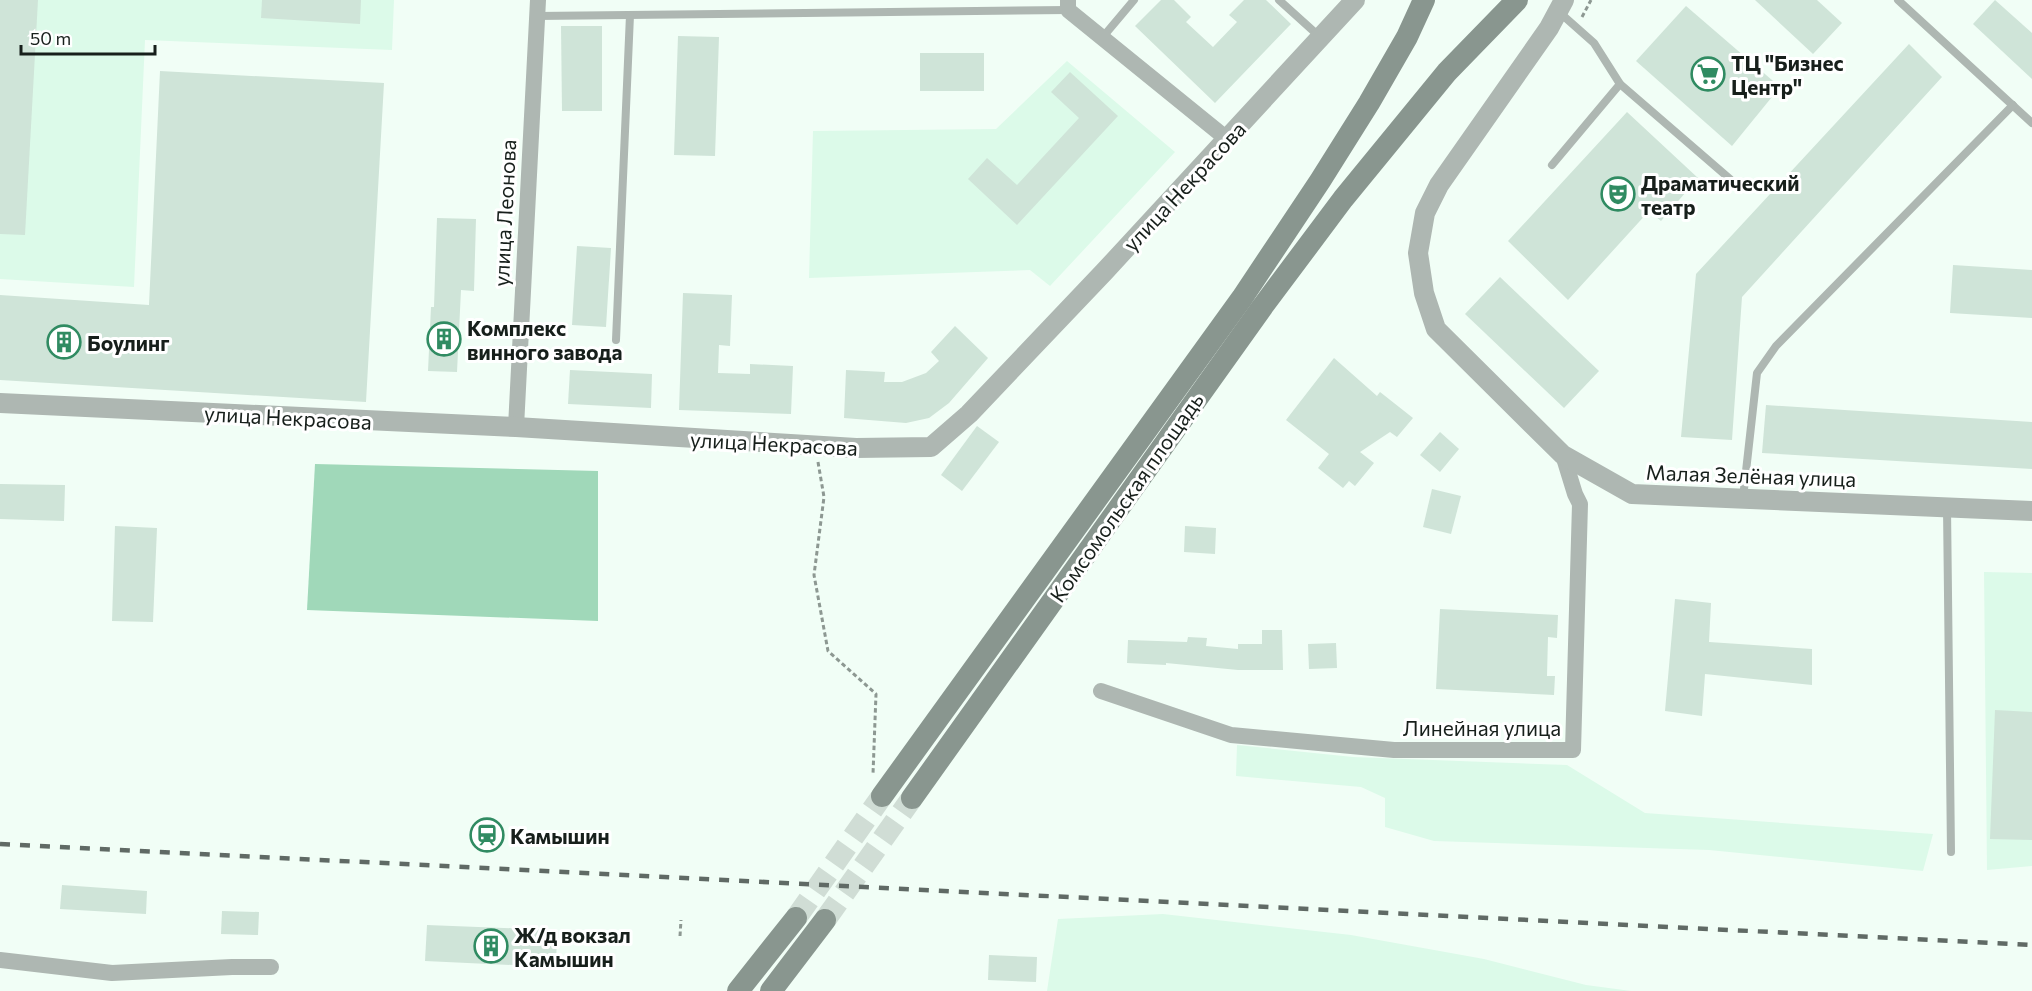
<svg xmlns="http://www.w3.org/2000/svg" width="2032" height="991" viewBox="0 0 2032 991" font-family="Commissioner,sans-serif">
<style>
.built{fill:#dcfae9}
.pitch{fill:#a0d8b9}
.building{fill:#cfe4d8}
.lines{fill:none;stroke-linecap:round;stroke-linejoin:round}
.secondary-tunnel{stroke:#d0ddd5;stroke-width:22;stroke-dasharray:22 11;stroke-linecap:butt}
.path{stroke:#8d9892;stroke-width:3;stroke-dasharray:4.5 3;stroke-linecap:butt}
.service{stroke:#aeb7b2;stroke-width:8}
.minor{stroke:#aeb7b2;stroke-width:16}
.tertiary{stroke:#aeb7b2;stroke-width:20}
.secondary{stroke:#89968f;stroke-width:22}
.rail{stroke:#606a65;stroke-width:4.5;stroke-dasharray:10 10;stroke-linecap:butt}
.labels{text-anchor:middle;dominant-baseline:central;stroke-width:6;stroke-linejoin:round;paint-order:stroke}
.poi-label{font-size:21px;font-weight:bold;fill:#171f1b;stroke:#fff;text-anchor:start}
.street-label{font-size:21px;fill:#171f1b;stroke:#fff}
</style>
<rect width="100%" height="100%" fill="#f1fef6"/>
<g class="built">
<polygon points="0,0 394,0 392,50 145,40 134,287 0,279"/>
<polygon points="1067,61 1175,152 1050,286 1030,270 809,278 813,131 996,129"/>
<polygon points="1984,572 2032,573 2032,866 1987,870"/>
<polygon points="1237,745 1353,757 1567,765 1645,813 1933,834 1923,871 1709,850 1434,841 1385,827 1385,798 1361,787 1236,776"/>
<polygon points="1163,914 1351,935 1484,959 1586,985 1631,991 1047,991 1058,919"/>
</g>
<polygon class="pitch" points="315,464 598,471 598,621 307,610"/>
<g class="building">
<polygon points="0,0 38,0 25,235 0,234"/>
<polygon points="262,0 361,0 360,24 261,18"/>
<polygon points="1161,0 1174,0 1191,17 1186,22 1213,47 1237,22 1229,15 1244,0 1266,0 1291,24 1215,103 1135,26"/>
<polygon points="1755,0 1817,0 1842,23 1813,54"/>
<polygon points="1995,0 2032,33 2032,79 1973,24"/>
<polygon points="1686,6 1780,87 1732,146 1636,61"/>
<polygon points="561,26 602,26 602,111 562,111"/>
<polygon points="678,36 719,37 715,156 674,155"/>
<polygon points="1909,44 1942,77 1742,297 1732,440 1681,437 1696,274"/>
<rect x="920" y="53" width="64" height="38"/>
<polygon points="160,71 384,83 366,402 0,380 0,295 149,305"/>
<polygon points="1070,72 1118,116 1017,225 968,179 987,158 1017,185 1079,118 1051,92"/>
<polygon points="1627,112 1698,178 1661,221 1649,211 1568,300 1508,241"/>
<polygon points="437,218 476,219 474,291 461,290 457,372 428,371 431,307 434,307"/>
<polygon points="577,246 611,248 606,327 572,325"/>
<polygon points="1953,265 2032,270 2032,318 1950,313"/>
<polygon points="1500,277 1599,371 1564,408 1465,314"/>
<polygon points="683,293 732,295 730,346 719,345 718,373 750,374 750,364 793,366 791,414 679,410"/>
<polygon points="955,326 988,358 949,403 929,418 906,423 844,418 846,370 885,372 884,382 902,382 926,373 939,361 931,352"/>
<polygon points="1334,358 1377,396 1380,392 1413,418 1397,437 1390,432 1360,452 1374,463 1355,486 1349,481 1343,488 1318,468 1329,454 1286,420"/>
<polygon points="570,370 652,374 651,408 568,404"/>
<polygon points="1766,405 2032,422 2032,469 1762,453"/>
<polygon points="977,426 999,442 962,491 941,475"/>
<polygon points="1440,432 1459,449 1440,472 1420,455"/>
<polygon points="0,484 65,485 64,521 0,519"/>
<polygon points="1432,489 1461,496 1451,534 1423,527"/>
<polygon points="115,526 157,528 153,622 112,621"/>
<polygon points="1185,526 1216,528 1215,554 1184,552"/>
<polygon points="1675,599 1711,603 1709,642 1812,649 1812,685 1705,674 1702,716 1665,711"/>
<polygon points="1440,609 1558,615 1557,638 1548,637 1547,676 1555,676 1554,695 1436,689"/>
<polygon points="1262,630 1282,630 1283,670 1238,670 1166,663 1166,665 1127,663 1128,640 1187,642 1188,637 1207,638 1206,646 1238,649 1238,644 1262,644"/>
<polygon points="1336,643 1337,668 1309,669 1308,644"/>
<polygon points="1995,710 2032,712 2032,840 1990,839"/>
<polygon points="62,885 147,891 146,914 60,909"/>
<polygon points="222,911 259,912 258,935 221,934"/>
<polygon points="427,925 557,930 556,967 425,961"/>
<polygon points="989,955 1037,957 1036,982 988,980"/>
</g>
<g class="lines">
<g class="secondary-tunnel">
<polyline points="796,918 882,796"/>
<polyline points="825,920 912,798"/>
</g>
<g class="path">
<polyline points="1582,17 1591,0"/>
<polyline points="818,462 824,497 814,575 828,651 876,694 873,774"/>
<polyline points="680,936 681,920"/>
</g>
<g class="service">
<polyline points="1279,0 1320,37"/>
<polyline points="1898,0 2032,123"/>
<polyline points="1559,12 1594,43 1620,84 1730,179"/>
<polyline points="537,16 1068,10"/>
<polyline points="1102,38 1134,0"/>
<polyline points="1552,165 1620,84"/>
<polyline points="616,340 630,15"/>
<polyline points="1743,498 1757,373 1776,346 2013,105"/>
<polyline points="1947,508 1951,852"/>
</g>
<g class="minor">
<polyline points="1068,0 1068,10 1227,139"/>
<polyline points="516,427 538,0"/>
<polyline points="1101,691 1231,735 1394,750 1573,750 1580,504 1575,494 1563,455"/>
<polyline points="0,960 112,973 232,967 271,967"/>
</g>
<g class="tertiary">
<polyline points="1564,0 1549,28 1439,185 1425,213 1418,253 1424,293 1436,329 1563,455 1632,494 2032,511"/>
<polyline points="0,403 516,427 856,448 931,447 969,414 1104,272 1355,0"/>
</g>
<g class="secondary">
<polyline points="882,796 1242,298 1320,181 1369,103 1407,37 1424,0"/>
<polyline points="912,798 1263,306 1343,199 1447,72 1517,0"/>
<polyline points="738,991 796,918"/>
<polyline points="771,991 825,920"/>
</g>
<polyline class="rail" points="0,844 2032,945"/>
</g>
<defs>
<g id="supermarket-ring" transform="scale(1.725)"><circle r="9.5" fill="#fff" stroke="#308b62" stroke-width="1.5"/><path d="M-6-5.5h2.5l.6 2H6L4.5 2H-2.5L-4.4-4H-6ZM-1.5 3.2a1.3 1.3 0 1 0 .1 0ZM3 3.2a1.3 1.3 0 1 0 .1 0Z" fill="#308b62"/></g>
<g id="theatre-ring" transform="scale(1.725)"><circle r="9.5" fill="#fff" stroke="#308b62" stroke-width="1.5"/><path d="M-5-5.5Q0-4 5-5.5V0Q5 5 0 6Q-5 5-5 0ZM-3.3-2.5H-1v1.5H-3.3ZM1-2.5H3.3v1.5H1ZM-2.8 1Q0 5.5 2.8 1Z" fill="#308b62"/></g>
<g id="building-ring" transform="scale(1.725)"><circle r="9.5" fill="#fff" stroke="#308b62" stroke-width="1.5"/><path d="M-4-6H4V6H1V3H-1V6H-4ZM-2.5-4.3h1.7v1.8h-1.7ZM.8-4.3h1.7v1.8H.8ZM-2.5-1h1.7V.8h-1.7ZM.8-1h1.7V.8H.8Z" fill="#308b62"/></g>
<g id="station-ring" transform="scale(1.725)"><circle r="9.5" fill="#fff" stroke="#308b62" stroke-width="1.5"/><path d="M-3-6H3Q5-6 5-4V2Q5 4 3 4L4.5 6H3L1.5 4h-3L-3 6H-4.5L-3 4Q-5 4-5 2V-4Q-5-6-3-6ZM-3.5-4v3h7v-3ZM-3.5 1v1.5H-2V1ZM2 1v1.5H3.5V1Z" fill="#308b62"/></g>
</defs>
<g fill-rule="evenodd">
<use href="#supermarket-ring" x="1708" y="74"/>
<use href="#theatre-ring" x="1618" y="194"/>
<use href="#building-ring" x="444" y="339"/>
<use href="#building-ring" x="64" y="342"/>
<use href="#station-ring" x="487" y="835"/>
<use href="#building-ring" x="491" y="946"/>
</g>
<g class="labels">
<g class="poi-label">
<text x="1731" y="62">ТЦ "Бизнес<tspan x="1731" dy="24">Центр"</tspan></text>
<text x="1641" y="182">Драматический<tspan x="1641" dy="24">театр</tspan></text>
<text x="467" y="327">Комплекс<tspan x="467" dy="24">винного завода</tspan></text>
<text x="87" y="342">Боулинг</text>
<text x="510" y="835">Камышин</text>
<text x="514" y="934">Ж/д вокзал<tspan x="514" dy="24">Камышин</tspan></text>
</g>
<g class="street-label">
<text transform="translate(1184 186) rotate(-47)">улица Некрасова</text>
<text transform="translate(504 213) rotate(-87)">улица Леонова</text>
<text transform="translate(288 417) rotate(3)">улица Некрасова</text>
<text transform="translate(774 443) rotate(3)">улица Некрасова</text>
<text transform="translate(1751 475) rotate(2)">Малая Зелёная улица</text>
<text transform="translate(1126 497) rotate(-55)">Комсомольская площадь</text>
<text x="1482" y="727">Линейная улица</text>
</g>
</g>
<path d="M21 45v9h134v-9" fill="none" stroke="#171f1b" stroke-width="3"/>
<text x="30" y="45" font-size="18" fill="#171f1b" stroke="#ffffff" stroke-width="4.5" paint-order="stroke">50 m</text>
</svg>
